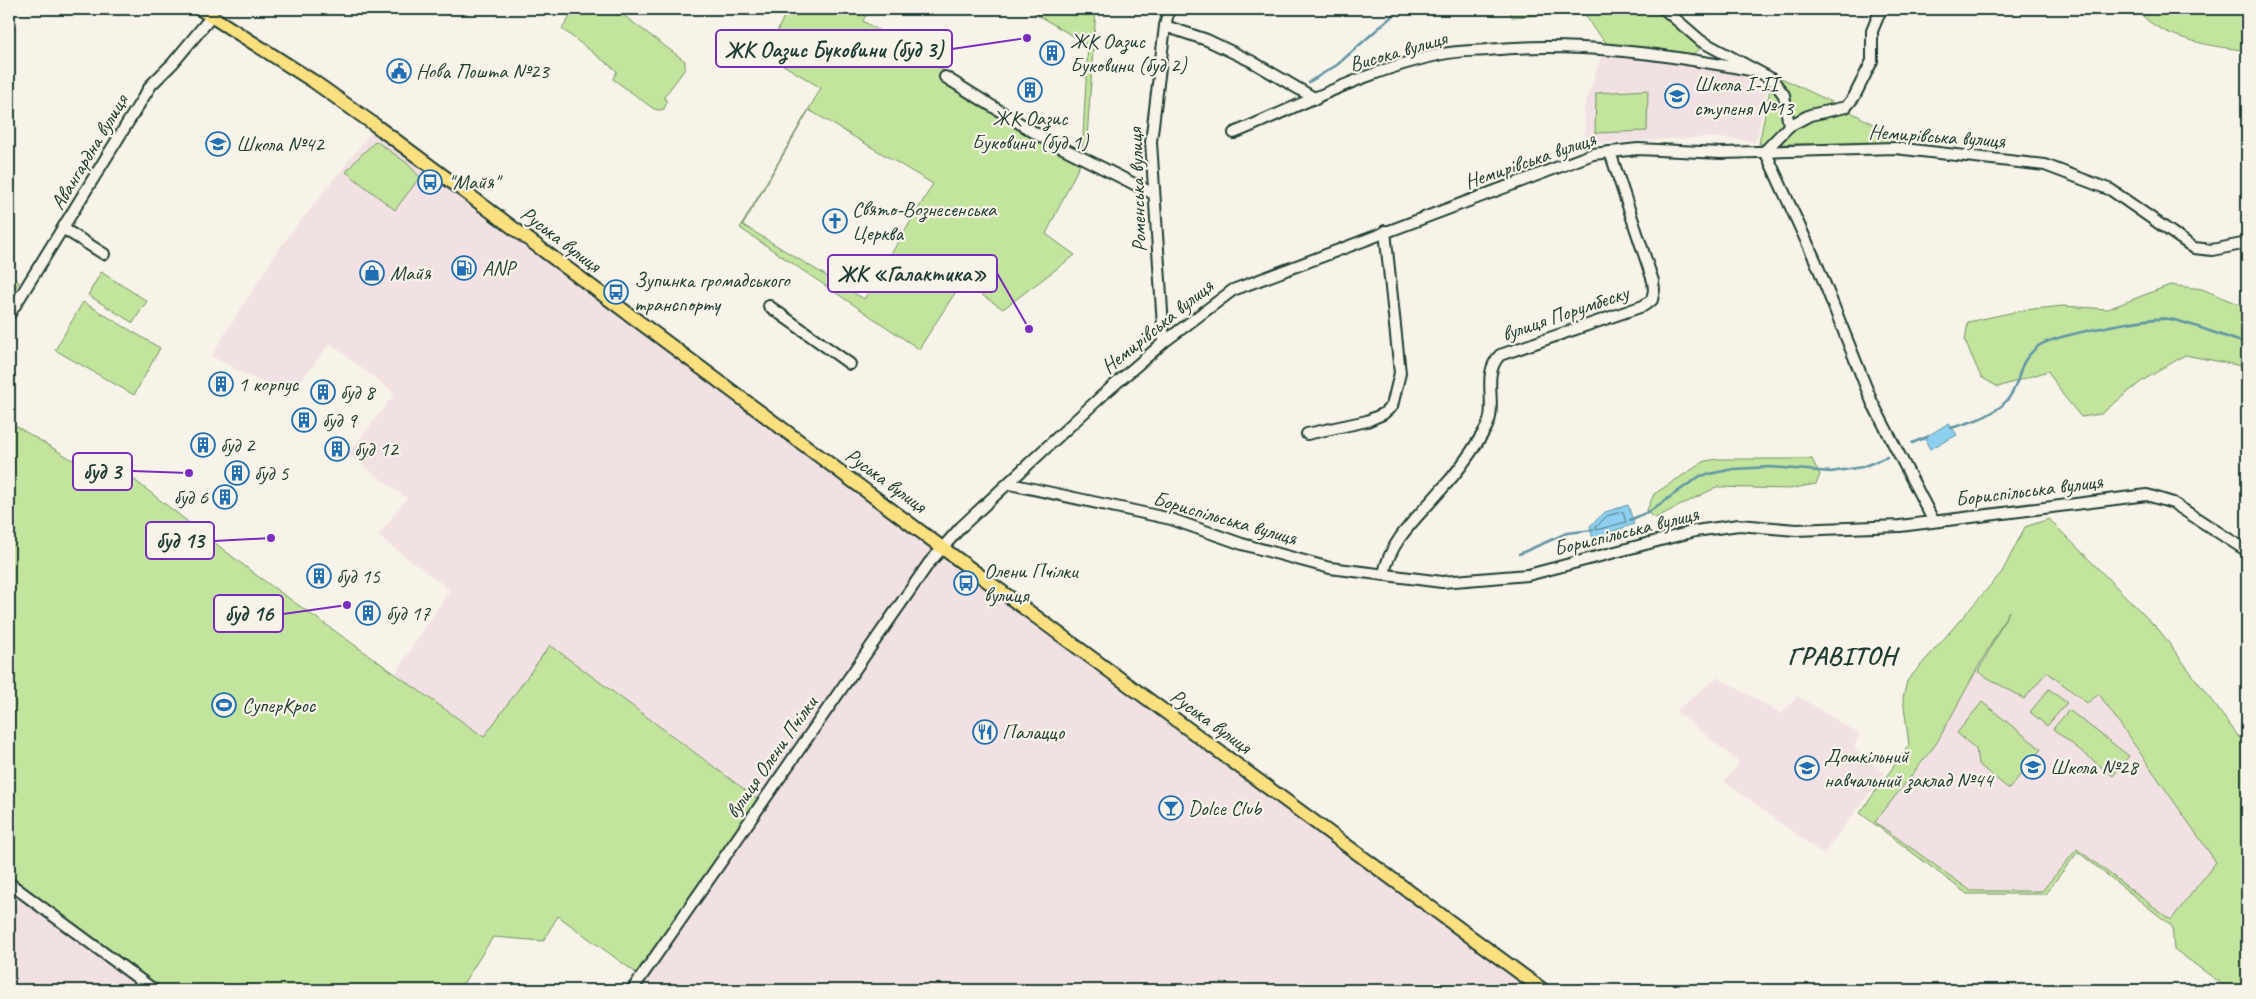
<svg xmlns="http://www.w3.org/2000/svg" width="2256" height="999" viewBox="0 0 2256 999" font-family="Caveat,sans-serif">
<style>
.built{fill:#f2e1e2}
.green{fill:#c3e49d;stroke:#719068;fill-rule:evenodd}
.water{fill:#8dcfef;stroke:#6195a4}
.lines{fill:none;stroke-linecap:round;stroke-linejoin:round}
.shore{stroke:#4b777f;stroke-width:1}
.stream{stroke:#6195a4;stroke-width:2.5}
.minor-casing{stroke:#1f3d34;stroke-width:14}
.major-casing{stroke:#1f3d34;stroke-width:16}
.minor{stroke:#f7f3e8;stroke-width:10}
.major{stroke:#fbe080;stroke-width:12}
.labels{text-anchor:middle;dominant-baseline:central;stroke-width:4.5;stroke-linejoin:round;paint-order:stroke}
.poi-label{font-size:21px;fill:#1f3d34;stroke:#f7f3e8;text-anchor:start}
.street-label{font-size:21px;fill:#1f3d34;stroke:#f7f3e8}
.district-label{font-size:26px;font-weight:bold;letter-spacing:1px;fill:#1f3d34;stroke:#f7f3e8}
.leader{fill:none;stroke:#7b2cbf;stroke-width:2}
.callout-dot{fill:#7b2cbf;stroke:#f7f3e8;stroke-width:2}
.callout{fill:#f7f3e8;stroke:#7b2cbf;stroke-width:2}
.callout-label{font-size:22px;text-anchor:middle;font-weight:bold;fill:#1f3d34}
</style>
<rect width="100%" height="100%" fill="#f7f3e8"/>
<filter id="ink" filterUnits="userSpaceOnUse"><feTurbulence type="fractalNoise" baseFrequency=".02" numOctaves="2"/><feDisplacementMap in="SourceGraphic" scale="10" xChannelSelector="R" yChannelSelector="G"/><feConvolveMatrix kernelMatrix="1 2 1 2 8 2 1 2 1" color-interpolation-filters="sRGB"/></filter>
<g filter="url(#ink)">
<g class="built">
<polygon points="1602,54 1703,65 1768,85 1756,142 1710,137 1586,144 1584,108"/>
<polygon points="376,126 1545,990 635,990 764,803 550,645 484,737 395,674 450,590 378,536 407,498 348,454 395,394 330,343 289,397 211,356 278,250"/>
<polygon points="2011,608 2061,640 2216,862 2171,921 2077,849 2042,891 1971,891 1875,822 1936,744"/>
<polygon points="1718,677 1781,714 1798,696 1859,734 1854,749 1885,773 1823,854 1724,781 1740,763 1676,711"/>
<polygon points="9,886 151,990 9,990"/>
</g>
<g class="green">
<polygon points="575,9 615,9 685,61 685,69 664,97 667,102 664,109 659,110 654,109 613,79 617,71 562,29"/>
<path d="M787,9H869L863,21L1082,154L1088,45L1027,9H1096L1086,152L1046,234L1075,255L1003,309L962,282L919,349L740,228L821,88L767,55ZM809,110L933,184L864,299L743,225Z"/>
<polygon points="1508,9 1659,9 1700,45 1699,50 1691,55 1611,48 1593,28 1584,12 1512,17"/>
<path d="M1710,9H1747C1735,15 1722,16 1710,9Z"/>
<path d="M2138,9H2247V50C2219,49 2151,36 2138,9Z"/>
<polygon points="1773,74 1840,106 1906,142 1888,144 1759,144"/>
<polygon points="1648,90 1647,131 1595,133 1596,93"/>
<polygon points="376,141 407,163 420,177 395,210 346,172 359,157"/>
<polygon points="101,272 147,301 133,323 88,295"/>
<polygon points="9,276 19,282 9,299"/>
<polygon points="2170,285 2202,289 2247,308 2247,367 2185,355 2142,381 2101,414 2081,417 2063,395 2048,371 1998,387 1981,377 1965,341 1968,322 2024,310 2063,306 2108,309"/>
<polygon points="83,302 160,348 134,395 55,350"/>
<polygon points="9,422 118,487 128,475 256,575 484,737 550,645 764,804 643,978 558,916 543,941 493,937 459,990 151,990 9,886"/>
<polygon points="1718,459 1812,459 1820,475 1816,484 1788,489 1717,487 1655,518 1646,512 1654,494 1705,461"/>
<path d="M2049,519L2159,630L2247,748V990H2230L2174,949L2172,926L2078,852L2045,894H1967L1860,813L1909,745L1903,698L1907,681L2002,572L2025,527ZM2009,611L1978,672L2024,699L2047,672L2087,703L2099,694L2216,862L2171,920L2077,849L2042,891H1971L1875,822L1936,744Z"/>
<polygon points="2049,689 2067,703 2047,726 2030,712"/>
<polygon points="1982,702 2041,749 2009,789 1978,764 1976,749 1957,733"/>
<polygon points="2069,710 2129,756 2113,776 2053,729"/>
</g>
<g class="water">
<polygon points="1949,423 1957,435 1930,449 1924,438"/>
<polygon points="1628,505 1634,524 1595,538 1592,536 1590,526 1605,512"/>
</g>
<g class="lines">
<polygon class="shore" points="1623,512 1626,522 1596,530 1596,527 1607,516"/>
<g class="stream">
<polyline points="2230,9 2247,14"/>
<polyline points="1309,82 1337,65 1400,9"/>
<path d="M1951,428C1972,422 2001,414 2012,393C2023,373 2016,366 2037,347C2049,336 2153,316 2170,319C2193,324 2216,334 2239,341L2247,347"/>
<polyline points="1912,443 1927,437"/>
<polyline points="1630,520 1650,511 1700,476 1733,469 1771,467 1831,472 1862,467 1887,457"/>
<polyline points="1519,554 1567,533 1593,530"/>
</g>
<g class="minor-casing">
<g id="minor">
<polyline points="1664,9 1701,41 1772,79 1784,95 1789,126 1765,151 1816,262 1872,402 1933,520"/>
<polyline points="1165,26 1207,40 1251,61 1316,99"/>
<polyline points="945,77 1045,139 1154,194"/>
<polyline points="1789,126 1810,115 1846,107 1854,97 1872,61 1872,31 1881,9"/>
<path d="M1234,133C1302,105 1369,69 1442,54C1456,51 1472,51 1487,50C1575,41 1663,54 1750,70"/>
<polyline points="64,229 104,254"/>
<polyline points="769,306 850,364"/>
<polyline points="9,315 151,85 173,63 212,16"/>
<polyline points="1164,342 1151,142 1165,26 1169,9"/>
<polyline points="1307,434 1367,421 1383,414 1392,406 1400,373 1385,231"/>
<polyline points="1010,484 1171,519 1242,544 1330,568 1442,582 1528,575 1695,531 1739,525 1796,530 1900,526 2147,495 2173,503 2247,551"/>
<path d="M1384,574C1390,540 1419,516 1441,490C1455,475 1469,456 1480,438C1484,432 1489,424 1490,417C1494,396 1483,373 1500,355L1643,306L1652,300L1654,290L1653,281L1610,152"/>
<polyline points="9,883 154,990"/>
<polyline points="632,990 929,563 961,527 1105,393 1164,342 1233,290 1593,154 1638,149 1721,153 1895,148 2045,165 2111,190 2194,248 2212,250 2247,243"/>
</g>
</g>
<g class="major-casing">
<polyline id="major" points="200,9 313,81 375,125 952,555 1543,990"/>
</g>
<use href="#minor" class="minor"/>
<use href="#major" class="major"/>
</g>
</g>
<defs>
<g id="building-ring" transform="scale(1.25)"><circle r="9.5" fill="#f7f3e8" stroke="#1f6fb2" stroke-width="1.5"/><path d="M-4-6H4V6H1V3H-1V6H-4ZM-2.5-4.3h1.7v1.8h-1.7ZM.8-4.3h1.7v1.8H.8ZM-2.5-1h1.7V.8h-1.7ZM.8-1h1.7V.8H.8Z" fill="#1f6fb2"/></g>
<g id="civic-ring" transform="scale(1.25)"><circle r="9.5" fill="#f7f3e8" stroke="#1f6fb2" stroke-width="1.5"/><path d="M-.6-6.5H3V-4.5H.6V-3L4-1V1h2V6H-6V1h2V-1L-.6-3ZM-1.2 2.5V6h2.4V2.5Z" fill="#1f6fb2"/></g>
<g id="school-ring" transform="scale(1.25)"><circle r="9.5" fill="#f7f3e8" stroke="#1f6fb2" stroke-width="1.5"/><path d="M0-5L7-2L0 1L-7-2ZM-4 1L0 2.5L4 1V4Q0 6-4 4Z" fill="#1f6fb2"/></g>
<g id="bus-ring" transform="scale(1.25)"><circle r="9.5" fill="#f7f3e8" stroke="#1f6fb2" stroke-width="1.5"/><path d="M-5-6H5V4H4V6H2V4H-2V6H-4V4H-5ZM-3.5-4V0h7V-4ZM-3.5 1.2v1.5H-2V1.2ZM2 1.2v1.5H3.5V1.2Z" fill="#1f6fb2"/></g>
<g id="church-ring" transform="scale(1.25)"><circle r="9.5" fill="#f7f3e8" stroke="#1f6fb2" stroke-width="1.5"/><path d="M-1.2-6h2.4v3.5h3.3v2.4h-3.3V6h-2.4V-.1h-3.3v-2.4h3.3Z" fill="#1f6fb2"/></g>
<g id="fuel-ring" transform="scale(1.25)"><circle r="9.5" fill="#f7f3e8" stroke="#1f6fb2" stroke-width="1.5"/><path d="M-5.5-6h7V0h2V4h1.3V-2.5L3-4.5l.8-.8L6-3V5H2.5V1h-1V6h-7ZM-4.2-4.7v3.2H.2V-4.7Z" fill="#1f6fb2"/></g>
<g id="shop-ring" transform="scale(1.25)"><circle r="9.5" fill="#f7f3e8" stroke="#1f6fb2" stroke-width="1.5"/><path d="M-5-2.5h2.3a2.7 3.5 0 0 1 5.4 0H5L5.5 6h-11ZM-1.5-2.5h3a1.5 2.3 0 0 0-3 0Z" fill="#1f6fb2"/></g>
<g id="stadium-ring" transform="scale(1.25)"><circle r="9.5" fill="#f7f3e8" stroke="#1f6fb2" stroke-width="1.5"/><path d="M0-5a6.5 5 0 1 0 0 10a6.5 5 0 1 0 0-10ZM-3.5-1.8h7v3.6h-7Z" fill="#1f6fb2"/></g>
<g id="restaurant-ring" transform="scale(1.25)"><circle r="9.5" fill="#f7f3e8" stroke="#1f6fb2" stroke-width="1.5"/><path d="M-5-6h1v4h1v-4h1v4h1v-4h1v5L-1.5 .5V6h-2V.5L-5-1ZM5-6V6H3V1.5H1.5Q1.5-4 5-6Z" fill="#1f6fb2"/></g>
<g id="bar-ring" transform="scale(1.25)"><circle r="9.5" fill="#f7f3e8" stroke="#1f6fb2" stroke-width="1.5"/><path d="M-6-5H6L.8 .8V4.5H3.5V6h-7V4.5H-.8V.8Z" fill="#1f6fb2"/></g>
</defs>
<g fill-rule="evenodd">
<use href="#building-ring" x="1052" y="53"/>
<use href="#civic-ring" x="399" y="71"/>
<use href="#building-ring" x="1030" y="90"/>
<use href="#school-ring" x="1677" y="96"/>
<use href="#school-ring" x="218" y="144"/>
<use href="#bus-ring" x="430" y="182"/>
<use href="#church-ring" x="835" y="221"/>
<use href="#fuel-ring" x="464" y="268"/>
<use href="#shop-ring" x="372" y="273"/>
<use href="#bus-ring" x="616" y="292"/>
<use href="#building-ring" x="221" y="384"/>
<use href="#building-ring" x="323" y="392"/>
<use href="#building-ring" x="304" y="420"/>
<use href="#building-ring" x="203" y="445"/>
<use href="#building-ring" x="337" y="449"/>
<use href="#building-ring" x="237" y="473"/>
<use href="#building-ring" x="225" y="497"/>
<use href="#building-ring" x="319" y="576"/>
<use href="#bus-ring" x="966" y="583"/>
<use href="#building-ring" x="368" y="613"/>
<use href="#stadium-ring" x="224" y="705"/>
<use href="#restaurant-ring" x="985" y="732"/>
<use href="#school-ring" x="2033" y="767"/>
<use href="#school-ring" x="1807" y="768"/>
<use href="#bar-ring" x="1171" y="808"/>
</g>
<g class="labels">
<g class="poi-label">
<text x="1070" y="41">ЖК Оазис<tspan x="1070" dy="24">Буковини (буд 2)</tspan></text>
<text x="416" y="71">Нова Пошта №23</text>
<text x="1694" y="84">Школа I-II<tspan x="1694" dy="24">ступеня №13</tspan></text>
<text x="1030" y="118" text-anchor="middle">ЖК Оазис<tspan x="1030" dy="24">Буковини (буд 1)</tspan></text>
<text x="236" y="144">Школа №42</text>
<text x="448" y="182">"Майя"</text>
<text x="852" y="209">Свято-Вознесенська<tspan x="852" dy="24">Церква</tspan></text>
<text x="482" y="268">ANP</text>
<text x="390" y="273">Майя</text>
<text x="634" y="280">Зупинка громадського<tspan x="634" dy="24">транспорту</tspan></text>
<text x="238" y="384">1 корпус</text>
<text x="340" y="392">буд 8</text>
<text x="322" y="420">буд 9</text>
<text x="220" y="445">буд 2</text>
<text x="354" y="449">буд 12</text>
<text x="254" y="473">буд 5</text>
<text x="208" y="497" text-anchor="end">буд 6</text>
<text x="984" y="571">Олени Пчілки<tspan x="984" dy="24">вулиця</tspan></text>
<text x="336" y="576">буд 15</text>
<text x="386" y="613">буд 17</text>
<text x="242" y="705">СуперКрос</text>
<text x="1002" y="732">Палаццо</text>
<text x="1824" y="756">Дошкільний<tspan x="1824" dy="24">навчальний заклад №44</tspan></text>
<text x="2050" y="767">Школа №28</text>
<text x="1188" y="808">Dolce Club</text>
</g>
<g class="street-label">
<text transform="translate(1398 51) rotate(-16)">Висока вулиця</text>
<text transform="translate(1937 136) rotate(4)">Немирівська вулиця</text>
<text transform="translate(89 152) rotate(-59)">Авангардна вулиця</text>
<text transform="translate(1530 160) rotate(-19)">Немирівська вулиця</text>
<text transform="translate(1137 190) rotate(-92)">Роменська вулиця</text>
<text transform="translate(561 239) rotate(37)">Руська вулиця</text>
<text transform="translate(1565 313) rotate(-19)">вулиця Порумбеску</text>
<text transform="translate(1157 326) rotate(-39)">Немирівська вулиця</text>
<text transform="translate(886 480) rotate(36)">Руська вулиця</text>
<text transform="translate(2029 490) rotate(-7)">Бориспільська вулиця</text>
<text transform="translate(1225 518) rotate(16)">Бориспільська вулиця</text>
<text transform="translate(1626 531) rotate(-14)">Бориспільська вулиця</text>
<text transform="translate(1211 721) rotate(36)">Руська вулиця</text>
<text transform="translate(771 757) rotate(-55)">вулиця Олени Пчілки</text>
</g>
<g class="district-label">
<text x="1842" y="655">ГРАВІТОН</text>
</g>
</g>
<path class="leader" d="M1027 38L952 49M1029 329L997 273M189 473L132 471M271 538L214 541M347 605L283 614"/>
<g class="callout-dot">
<circle cx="1027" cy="38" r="5"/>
<circle cx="1029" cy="329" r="5"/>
<circle cx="189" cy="473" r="5"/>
<circle cx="271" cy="538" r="5"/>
<circle cx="347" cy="605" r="5"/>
</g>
<g class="callout">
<rect x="716" y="30" width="236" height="37" rx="5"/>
<rect x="828" y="255" width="169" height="37" rx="5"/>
<rect x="73" y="453" width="59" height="37" rx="5"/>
<rect x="146" y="522" width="68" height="37" rx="5"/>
<rect x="214" y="595" width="69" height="37" rx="5"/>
</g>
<g class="callout-label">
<text x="834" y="57">ЖК Оазис Буковини (буд 3)</text>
<text x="912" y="281">ЖК «Галактика»</text>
<text x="102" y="479">буд 3</text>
<text x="180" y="548">буд 13</text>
<text x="249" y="621">буд 16</text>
</g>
<rect width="2256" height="999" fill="none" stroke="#f7f3e8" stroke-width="30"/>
<rect x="15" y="15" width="2226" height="969" fill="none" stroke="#1f3d34" stroke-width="2" filter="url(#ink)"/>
</svg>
